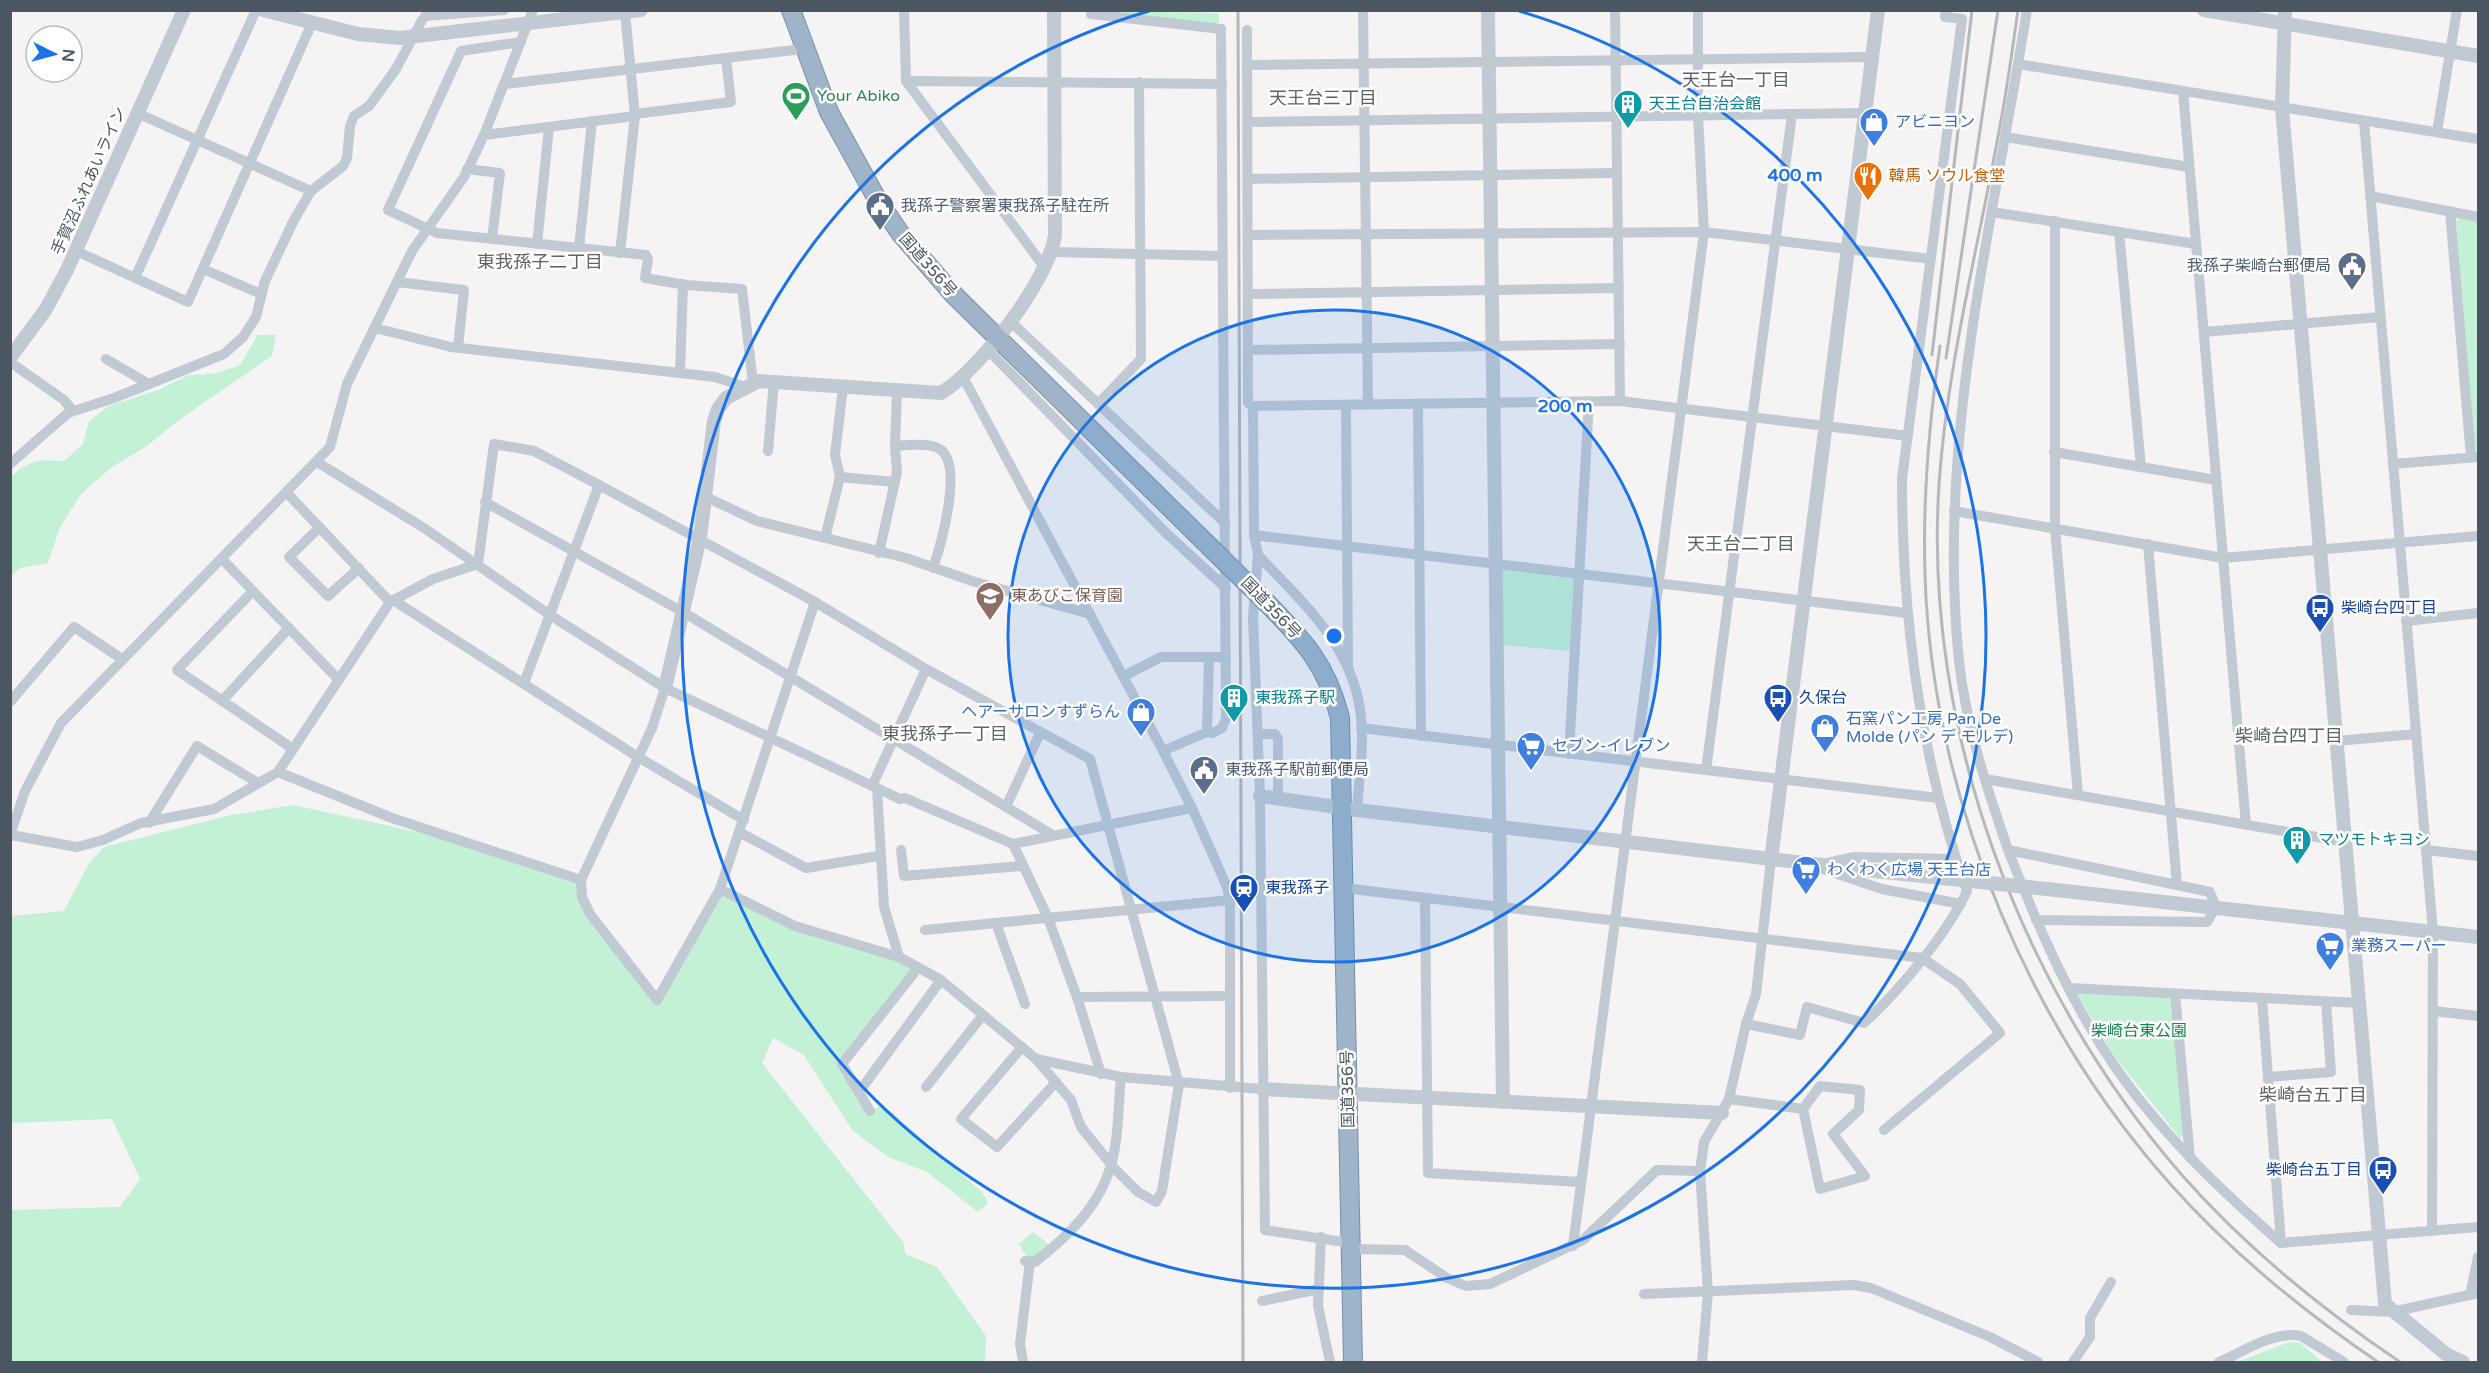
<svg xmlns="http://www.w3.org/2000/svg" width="2489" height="1373" viewBox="0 0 2489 1373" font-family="'Varela Round','Noto Sans JP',sans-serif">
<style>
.green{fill:#c3f1d5}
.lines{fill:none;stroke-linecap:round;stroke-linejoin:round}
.trunk-casing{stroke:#7690ad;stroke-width:20}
.minor{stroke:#c1cad2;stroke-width:10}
.tertiary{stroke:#c1cad2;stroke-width:14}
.trunk{stroke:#9fb4c9;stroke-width:18}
.rail{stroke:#b5b8bd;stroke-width:3}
.trunk-bridge-casing{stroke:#7690ad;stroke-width:20;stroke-linecap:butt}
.minor-bridge{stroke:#c1cad2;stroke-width:10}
.tertiary-bridge{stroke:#c1cad2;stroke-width:14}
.trunk-bridge{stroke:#9fb4c9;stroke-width:18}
.ring{fill:none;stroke:#1a73e8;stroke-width:3}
.labels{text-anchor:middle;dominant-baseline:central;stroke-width:5;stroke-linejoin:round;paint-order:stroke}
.leisure-label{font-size:16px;fill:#27864d;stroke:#fff;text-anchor:start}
.culture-label{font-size:16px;fill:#0d838f;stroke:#fff;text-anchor:start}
.shop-label{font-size:16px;fill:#366cbe;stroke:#fff;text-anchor:start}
.food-label{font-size:16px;fill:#c56008;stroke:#fff;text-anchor:start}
.street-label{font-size:16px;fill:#4a5661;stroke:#fff}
.service-label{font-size:16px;fill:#4e5e75;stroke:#fff;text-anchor:start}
.education-label{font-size:16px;fill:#785e54;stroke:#fff;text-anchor:start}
.transit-label{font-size:16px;fill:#164399;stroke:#fff;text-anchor:start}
.park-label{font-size:16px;fill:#17864f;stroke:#fff}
.neighbourhood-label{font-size:18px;fill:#5f6368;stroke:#fff}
.centre{fill:#1a73e8;stroke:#fff;stroke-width:3}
.ring-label{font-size:18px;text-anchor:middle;font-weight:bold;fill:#1a73e8;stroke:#fff;stroke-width:5;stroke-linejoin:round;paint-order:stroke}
</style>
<rect width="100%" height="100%" fill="#f5f3f3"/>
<g class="green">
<polygon points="1098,11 1219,13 1219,25"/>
<polygon points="2460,218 2478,222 2478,452 2475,449 2456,221"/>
<path d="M258,335H276L272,356L183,417L147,446L112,467L81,494L60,527L48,563L20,568L11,576V477C27,460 42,459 64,461L83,444L89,421L109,406L158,390L189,375L212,374L239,366Z"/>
<polygon points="1501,569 1575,578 1571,651 1502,645"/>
<polygon points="293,805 459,841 581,880 590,914 657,999 720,889 795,926 918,968 842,1064 870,1111 883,1105 982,1192 988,1203 978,1212 927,1172 888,1157 852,1130 804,1055 773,1038 762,1063 904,1243 905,1254 937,1267 986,1336 985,1362 11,1362 11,1210 120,1207 140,1179 112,1119 11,1123 11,916 64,911 89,863 104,847 231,815"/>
<polygon points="2077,993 2171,997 2184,1133 2180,1138 2112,1053"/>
<polygon points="1033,1232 1053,1248 1030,1262 1019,1244"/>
<polygon points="2289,1342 2300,1343 2320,1360 2318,1362 2237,1362"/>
</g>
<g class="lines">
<g class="trunk-casing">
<g id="trunk">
<polyline points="791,10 829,112 877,199 900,233 952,293 1209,546"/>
<path d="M1267,603C1304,641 1327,665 1340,718L1353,1362"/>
</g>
</g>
<g class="minor">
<polyline points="904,10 906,81 1045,268"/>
<polyline points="1091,10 1091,14 1221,29 1226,718 1222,728 1213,733 1207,732 1163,751"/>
<polyline points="1363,10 1368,405"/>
<polyline points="1615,10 1620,401"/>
<polyline points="2027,10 2018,64 2478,139"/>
<polyline points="425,16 504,10"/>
<polyline points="1247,30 1248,403 1253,406 1254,535 1258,555 1253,617 1260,796 1265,1230 1350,1243"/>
<polyline points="521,42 461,51 388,210 437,233 646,255 648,259 645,278 686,285 742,289 753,383"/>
<path d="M2018,64C1984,260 1938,461 1959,661C1966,726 1987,788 2008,850L2177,885L2148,544"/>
<polyline points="1247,65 1872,57"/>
<polyline points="906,81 1222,84"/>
<polyline points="505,84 803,49"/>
<polyline points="2183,91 2246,825"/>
<polyline points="137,113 311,191"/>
<polyline points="1866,113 1792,114 1706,770 1938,798"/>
<polyline points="635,114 731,102 726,58"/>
<polyline points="2364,121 2433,932 2432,1231"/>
<polyline points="1248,122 1792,114"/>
<polyline points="2437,132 2457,10"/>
<polyline points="484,135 635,116"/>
<polyline points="2005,137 2189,167"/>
<polyline points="467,169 500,173 492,239"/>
<polyline points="1248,179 1616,173"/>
<polyline points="2370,196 2478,217"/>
<polyline points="2450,211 2471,457"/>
<polyline points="1992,212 2196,244"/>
<polyline points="2055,221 2055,528 2078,795"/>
<polyline points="2119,232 2141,467"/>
<polyline points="1249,235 1704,232 1931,259"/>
<polyline points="537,244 549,127"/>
<polyline points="579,248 592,121"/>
<polyline points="76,251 188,302 312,23"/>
<polyline points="1053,252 1223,256"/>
<polyline points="620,253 635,116 625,12"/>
<polyline points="203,269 261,294"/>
<polyline points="135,278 256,10"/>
<polyline points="397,282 464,290 458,347"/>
<polyline points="1249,294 1619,288"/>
<polyline points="1010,321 1225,523"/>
<polyline points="375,328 451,347 715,377 745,387"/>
<polyline points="2204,332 2380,317"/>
<polyline points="1248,350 1620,344"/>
<polyline points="989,351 1166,533 1226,588"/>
<polyline points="106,359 149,384"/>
<polyline points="10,362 64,400 73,411"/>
<polyline points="680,373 683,284"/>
<polyline points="963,377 1163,751 1192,808 1227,887 1230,900 1230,1088"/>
<polyline points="1099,403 1141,359 1139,82"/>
<polyline points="1346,405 1348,666"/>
<polyline points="1418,405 1421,736"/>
<polyline points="1253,406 1620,401 1908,436"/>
<path d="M895,446C907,445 931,442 941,450C963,467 941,545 933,568"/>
<polyline points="768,451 774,381"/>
<polyline points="2054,452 2216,480"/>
<polyline points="317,462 424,528 550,615 665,688 900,799 905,798 1013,844 1192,808"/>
<polyline points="10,464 68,413 114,398 224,354 243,337 256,317 265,281 294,220 311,191 343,166 347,158 350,126 354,116 369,106 396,69"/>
<polyline points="2393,464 2478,457"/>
<polyline points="840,477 895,482"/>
<polyline points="287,493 390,602"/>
<polyline points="706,497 757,521 906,558 972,581 1090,614"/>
<polyline points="485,502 683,612 1051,834"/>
<polyline points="1954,511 2223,558 2478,536"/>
<polyline points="320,527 289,557 328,596 359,568"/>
<polyline points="1254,535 1907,613"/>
<polyline points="825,538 840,477 835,455 843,387"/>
<polyline points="879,553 897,472 895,446 897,391"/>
<path d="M1258,555C1301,601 1350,643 1360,709C1365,742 1359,778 1357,810"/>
<polyline points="222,559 339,680"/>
<polyline points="253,591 177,670 293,749"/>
<polyline points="393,600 638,757 744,820"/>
<polyline points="2406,621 2478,613"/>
<polyline points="1124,676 1161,657 1226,657"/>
<polyline points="524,683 599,485"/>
<polyline points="665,688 652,728 581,880 582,897 590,914 657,1000 720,889 815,602"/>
<polyline points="222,701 289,628"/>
<polyline points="10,702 74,627 122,659"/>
<polyline points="1361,728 1706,770"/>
<polyline points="1207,732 1209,658"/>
<polyline points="1259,734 1275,734 1278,739 1278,799"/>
<polyline points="2336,741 2416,734"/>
<polyline points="1569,754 1589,401"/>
<polyline points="278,772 392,818 581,880"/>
<polyline points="1985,779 2345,842"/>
<polyline points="872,786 926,669"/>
<polyline points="1006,807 1040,733"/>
<polyline points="149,823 197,746 258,783"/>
<polyline points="739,832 806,868 878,856"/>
<polyline points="10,835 25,791 61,723 330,447 347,384 412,251 464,177 484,135 533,10"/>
<polyline points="11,835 77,847 103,840 141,823 214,809 278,772 390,602 433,579 478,564 494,444 534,451 599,485 815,602 926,669 1090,759 1179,1084 1162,1191 1156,1202 1138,1192 1114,1168 1081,1127 1071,1100 1036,1059 941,980 899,957 884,907 877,788"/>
<polyline points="1013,844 1048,918 1077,997 1101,1074"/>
<polyline points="901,850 904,876 1022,866"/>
<path d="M2008,850C2039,929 2073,1009 2123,1078C2168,1140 2224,1193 2281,1243L2478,1227"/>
<polyline points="2426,850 2478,856"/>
<polyline points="1827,863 1854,857 1956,859"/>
<polyline points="1823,869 1882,889 1961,904"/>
<polyline points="1344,888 1922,958 1960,984 2000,1033 1884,1130"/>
<polyline points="720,889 795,926 899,957"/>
<polyline points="1425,898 1428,1173 1581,1182"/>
<polyline points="2036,920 2207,922 2216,907 2210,892 2177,885"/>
<polyline points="996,923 1025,1004"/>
<polyline points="925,930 1230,900"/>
<polyline points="2069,988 2359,1003"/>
<polyline points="2175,994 2190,1158"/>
<polyline points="1077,997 1230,996"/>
<polyline points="2262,999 2281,1243"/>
<polyline points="2433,1011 2478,1016"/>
<path d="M1746,1024L1800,1035L1807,1007L1864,1023C1899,991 1947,934 1967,891C1920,758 1902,621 1902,479L1962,19L1945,17L1946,10"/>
<polyline points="1022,1047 961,1119 997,1147 1056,1082"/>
<polyline points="1036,1059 1121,1077 1262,1089"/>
<polyline points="2268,1077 2331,1072 2326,1002"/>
<polyline points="926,1087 983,1015"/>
<polyline points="859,1092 941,980"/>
<polyline points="1729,1099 1803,1109 1820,1189 1865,1176 1833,1134 1859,1110 1860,1090 1820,1086 1803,1109"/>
<polyline points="870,1111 842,1064 918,968"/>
<polyline points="1321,1237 1318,1306 1330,1362"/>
<polyline points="1573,1246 1704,232 1698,115 1698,10"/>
<polyline points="1350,1249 1405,1250 1447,1278 1466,1286 1490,1284 1583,1240 1657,1170 1700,1171"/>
<path d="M1025,1261L1035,1262C1067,1237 1100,1206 1111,1165C1119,1138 1118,1105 1121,1077"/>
<polyline points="1644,1294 1854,1285 1871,1288 1990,1337 2038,1362"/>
<polyline points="2470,1295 2478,1257"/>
<polyline points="1262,1301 1319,1289"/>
<polyline points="2351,1310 2392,1312 2478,1293"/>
<polyline points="1023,1362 1020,1344 1030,1262"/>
<polyline points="1702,1362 1708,1292 1700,1171 1704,1142 1729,1099 1746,1024 1756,994 1771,860"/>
<polyline points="2073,1362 2090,1337 2090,1318 2111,1282"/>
<path d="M2219,1362C2243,1352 2275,1330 2301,1336L2344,1362"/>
</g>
<g class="tertiary">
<polyline points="263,10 358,34 400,38 641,10"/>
<polyline points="1488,10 1503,1102"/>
<polyline points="2204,10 2478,56"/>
<polyline points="2285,10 2282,108 2385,1304 2446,1354 2463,1362"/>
<polyline points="10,358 46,309 67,270 184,10"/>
<path d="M665,688L700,538L714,421L718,409L726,398L759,381L941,393C980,369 1049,280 1055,235L1054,10"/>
<polyline points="1260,796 1357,810 1865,870"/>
<polyline points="1771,860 1878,10"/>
<polyline points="2047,889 2478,937"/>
<polyline points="1262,1089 1722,1113"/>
</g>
<use href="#trunk" class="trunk"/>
<g class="rail">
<polyline points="1238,10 1243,1362"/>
<path d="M2018,10C2012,51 2007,91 1999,131C1978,249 1947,365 1939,485C1923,729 2021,990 2181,1174C2245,1247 2320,1308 2400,1362"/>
<path d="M1940,346C1928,430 1921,513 1926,598C1939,811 2030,1027 2172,1186C2233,1254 2303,1311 2378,1362"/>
<polyline points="1932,355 1972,10"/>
<polyline points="1946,358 1998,10"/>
</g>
<g class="trunk-bridge-casing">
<polyline id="trunk-bridge" points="1209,546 1267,603"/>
</g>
<polyline class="minor-bridge" points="396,69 422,20"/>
<polyline class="tertiary-bridge" points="1865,870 2047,889"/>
<use href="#trunk-bridge" class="trunk-bridge"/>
</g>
<circle cx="1334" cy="636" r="326" fill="#1a73e8" fill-opacity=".12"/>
<g class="ring">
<circle cx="1334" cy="636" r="326"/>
<path d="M1519 11A652 652 0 1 1 1149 11"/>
</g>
<defs>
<g id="stadium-pin" transform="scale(1.5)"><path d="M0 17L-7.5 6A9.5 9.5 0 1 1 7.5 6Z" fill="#2e9e5b" stroke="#fff"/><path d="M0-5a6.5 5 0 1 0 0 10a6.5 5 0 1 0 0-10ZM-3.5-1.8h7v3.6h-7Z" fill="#fff"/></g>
<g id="building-pin" transform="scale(1.5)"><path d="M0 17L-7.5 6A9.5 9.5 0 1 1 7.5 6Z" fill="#0f9aa8" stroke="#fff"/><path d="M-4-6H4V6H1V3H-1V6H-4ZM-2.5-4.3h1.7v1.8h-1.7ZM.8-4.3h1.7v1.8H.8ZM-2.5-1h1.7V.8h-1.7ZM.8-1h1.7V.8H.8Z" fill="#fff"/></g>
<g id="shop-pin" transform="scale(1.5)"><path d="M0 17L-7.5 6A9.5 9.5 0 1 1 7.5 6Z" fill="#3f7fe0" stroke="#fff"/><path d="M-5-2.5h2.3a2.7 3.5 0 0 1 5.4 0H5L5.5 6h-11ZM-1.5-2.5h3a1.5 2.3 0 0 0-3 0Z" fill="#fff"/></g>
<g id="restaurant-pin" transform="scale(1.5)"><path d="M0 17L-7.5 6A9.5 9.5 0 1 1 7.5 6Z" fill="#e8710a" stroke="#fff"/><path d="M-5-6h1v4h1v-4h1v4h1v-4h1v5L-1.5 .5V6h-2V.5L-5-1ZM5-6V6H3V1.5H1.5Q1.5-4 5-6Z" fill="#fff"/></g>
<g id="civic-pin" transform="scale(1.5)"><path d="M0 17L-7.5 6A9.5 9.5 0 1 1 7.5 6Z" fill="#5c6f8a" stroke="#fff"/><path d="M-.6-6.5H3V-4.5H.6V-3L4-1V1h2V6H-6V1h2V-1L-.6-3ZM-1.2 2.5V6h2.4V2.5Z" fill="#fff"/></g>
<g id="school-pin" transform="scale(1.5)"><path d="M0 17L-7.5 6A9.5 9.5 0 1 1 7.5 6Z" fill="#8d6e63" stroke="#fff"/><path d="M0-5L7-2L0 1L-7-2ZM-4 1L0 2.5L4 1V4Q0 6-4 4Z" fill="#fff"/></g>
<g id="bus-pin" transform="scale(1.5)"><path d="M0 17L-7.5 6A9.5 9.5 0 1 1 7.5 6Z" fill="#1a4fb4" stroke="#fff"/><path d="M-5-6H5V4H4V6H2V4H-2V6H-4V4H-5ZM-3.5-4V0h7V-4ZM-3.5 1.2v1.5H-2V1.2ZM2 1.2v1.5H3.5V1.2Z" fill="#fff"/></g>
<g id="supermarket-pin" transform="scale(1.5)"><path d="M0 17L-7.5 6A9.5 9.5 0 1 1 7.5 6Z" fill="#3f7fe0" stroke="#fff"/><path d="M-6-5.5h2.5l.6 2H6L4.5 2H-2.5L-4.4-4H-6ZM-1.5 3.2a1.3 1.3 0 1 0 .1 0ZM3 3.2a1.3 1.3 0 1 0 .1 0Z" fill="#fff"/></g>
<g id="station-pin" transform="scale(1.5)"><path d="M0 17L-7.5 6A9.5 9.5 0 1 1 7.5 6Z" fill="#1a4fb4" stroke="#fff"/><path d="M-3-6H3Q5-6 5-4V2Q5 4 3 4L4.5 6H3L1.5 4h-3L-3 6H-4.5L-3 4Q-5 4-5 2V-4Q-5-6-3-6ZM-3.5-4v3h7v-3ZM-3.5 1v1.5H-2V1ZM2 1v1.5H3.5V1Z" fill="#fff"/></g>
</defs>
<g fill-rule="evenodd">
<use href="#stadium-pin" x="796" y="96"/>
<use href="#building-pin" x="1628" y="104"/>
<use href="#shop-pin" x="1874" y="122"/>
<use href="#restaurant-pin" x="1868" y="176"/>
<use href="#civic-pin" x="880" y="206"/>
<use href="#civic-pin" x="2352" y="266"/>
<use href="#school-pin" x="990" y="596"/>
<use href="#bus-pin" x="2320" y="608"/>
<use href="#building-pin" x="1234" y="698"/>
<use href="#bus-pin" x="1778" y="698"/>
<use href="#shop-pin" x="1141" y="712"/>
<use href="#shop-pin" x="1825" y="728"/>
<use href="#supermarket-pin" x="1531" y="746"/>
<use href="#civic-pin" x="1204" y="770"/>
<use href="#building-pin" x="2297" y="840"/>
<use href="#supermarket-pin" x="1806" y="870"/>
<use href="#station-pin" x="1244" y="888"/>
<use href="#supermarket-pin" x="2330" y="946"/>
<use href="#bus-pin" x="2383" y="1170"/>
</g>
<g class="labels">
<g class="leisure-label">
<text x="817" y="96">Your Abiko</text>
</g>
<g class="culture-label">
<text x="1649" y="104">天王台自治会館</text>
<text x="1255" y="698">東我孫子駅</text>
<text x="2318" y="840">マツモトキヨシ</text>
</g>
<g class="shop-label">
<text x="1895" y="122">アビニヨン</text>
<text x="1120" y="712" text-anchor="end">ヘアーサロンすずらん</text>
<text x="1846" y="719">石窯パン工房 Pan De<tspan x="1846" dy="18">Molde (パン デ モルデ)</tspan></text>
<text x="1552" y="746">セブン-イレブン</text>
<text x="1827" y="870">わくわく広場 天王台店</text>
<text x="2351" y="946">業務スーパー</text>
</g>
<g class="food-label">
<text x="1889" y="176">韓馬 ソウル食堂</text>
</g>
<g class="street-label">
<text transform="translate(89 181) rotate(-66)">手賀沼ふれあいライン</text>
<text transform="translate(928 265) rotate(49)">国道356号</text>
<text transform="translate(1271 608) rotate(46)">国道356号</text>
<text transform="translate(1348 1089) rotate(-91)">国道356号</text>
</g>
<g class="service-label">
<text x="901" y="206">我孫子警察署東我孫子駐在所</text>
<text x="2331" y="266" text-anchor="end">我孫子柴崎台郵便局</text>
<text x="1225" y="770">東我孫子駅前郵便局</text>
</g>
<g class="education-label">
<text x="1011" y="596">東あびこ保育園</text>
</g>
<g class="transit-label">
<text x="2341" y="608">柴崎台四丁目</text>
<text x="1799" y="698">久保台</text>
<text x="1265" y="888">東我孫子</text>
<text x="2362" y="1170" text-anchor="end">柴崎台五丁目</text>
</g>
<g class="park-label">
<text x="2139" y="1031">柴崎台東公園</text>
</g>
<g class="neighbourhood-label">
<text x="1736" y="80">天王台一丁目</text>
<text x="1323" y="98">天王台三丁目</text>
<text x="540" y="262">東我孫子二丁目</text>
<text x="1741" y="544">天王台二丁目</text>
<text x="945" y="734">東我孫子一丁目</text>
<text x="2289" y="736">柴崎台四丁目</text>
<text x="2313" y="1095">柴崎台五丁目</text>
</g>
</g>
<circle cx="1334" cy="636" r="9" class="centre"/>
<g class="ring-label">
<text x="1795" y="181">400 m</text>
<text x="1565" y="412">200 m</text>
</g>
<rect width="2489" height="1373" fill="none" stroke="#4a5661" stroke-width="24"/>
<g transform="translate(54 54) rotate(96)"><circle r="28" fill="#ffffff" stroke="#b7bbc0" stroke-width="1.5"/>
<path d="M0-4.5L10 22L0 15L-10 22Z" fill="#1a73e8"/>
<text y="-9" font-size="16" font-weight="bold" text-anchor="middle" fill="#4a5661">N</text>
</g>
</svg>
